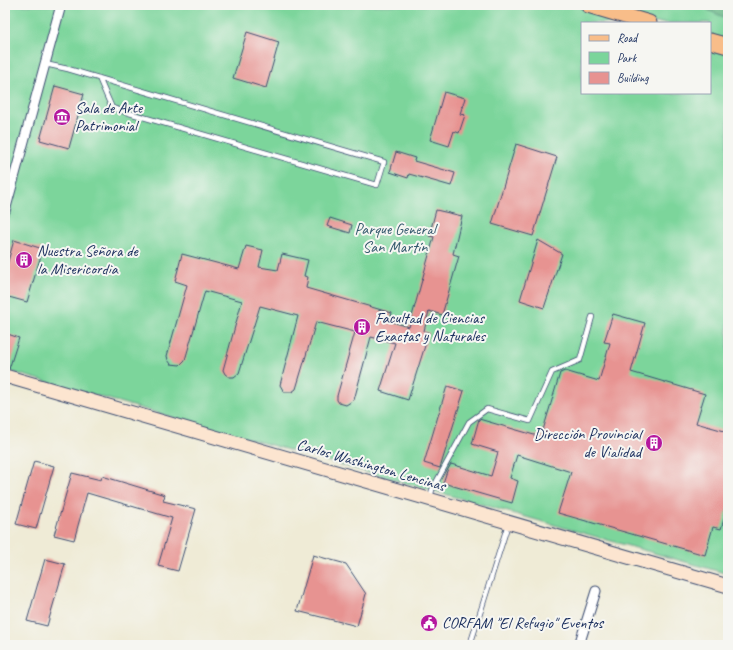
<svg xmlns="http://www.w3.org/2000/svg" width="733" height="650" viewBox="0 0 733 650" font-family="Caveat,sans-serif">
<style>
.green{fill:#7bd59b;stroke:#4b827c;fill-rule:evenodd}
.forest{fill:#64b683;stroke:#407270}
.building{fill:#e79391}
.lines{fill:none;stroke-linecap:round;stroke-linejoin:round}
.service-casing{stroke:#3b4b70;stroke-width:6}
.minor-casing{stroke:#3b4b70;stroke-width:11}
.secondary-casing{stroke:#3b4b70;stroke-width:15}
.primary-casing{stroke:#3b4b70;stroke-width:17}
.service{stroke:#fff;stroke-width:4.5}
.minor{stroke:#fff;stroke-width:9}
.secondary{stroke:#fce5d0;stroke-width:13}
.primary{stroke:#f8bd89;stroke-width:15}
.labels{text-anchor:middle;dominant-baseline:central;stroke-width:4;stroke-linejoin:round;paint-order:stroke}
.poi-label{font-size:16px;fill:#1b2f5e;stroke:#f6f6f2;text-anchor:start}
.park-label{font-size:16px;fill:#33586d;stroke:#f6f6f2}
.street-label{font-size:16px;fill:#1b2f5e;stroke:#f6f6f2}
</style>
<rect width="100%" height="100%" fill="#f6f6f2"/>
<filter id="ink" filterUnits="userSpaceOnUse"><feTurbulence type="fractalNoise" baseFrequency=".025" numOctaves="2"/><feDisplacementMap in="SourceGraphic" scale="8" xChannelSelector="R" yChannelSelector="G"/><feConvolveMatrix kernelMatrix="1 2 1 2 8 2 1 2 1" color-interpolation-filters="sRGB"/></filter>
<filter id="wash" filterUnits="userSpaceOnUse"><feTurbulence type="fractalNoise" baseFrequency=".012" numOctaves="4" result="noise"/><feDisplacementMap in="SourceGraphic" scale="16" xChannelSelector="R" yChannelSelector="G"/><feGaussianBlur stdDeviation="0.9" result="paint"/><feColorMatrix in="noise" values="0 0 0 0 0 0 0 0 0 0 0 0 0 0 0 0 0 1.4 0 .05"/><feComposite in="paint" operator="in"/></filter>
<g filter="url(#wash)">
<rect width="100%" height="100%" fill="#efebd6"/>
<path class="green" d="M5,5H728V574L5,370ZM582,23H710V93H582Z"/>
<polygon class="forest" points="704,5 728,5 728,19 708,10"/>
<g id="blocks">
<g class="building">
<polygon points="247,32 279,42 266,88 233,78"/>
<polygon points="55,86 84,94 69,148 40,140"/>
<polygon points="444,92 465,98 460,114 465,115 459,133 454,131 449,146 430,140"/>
<polygon points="516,144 557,157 533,236 492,224"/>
<polygon points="396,152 415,158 414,161 455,173 451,186 409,174 408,178 390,172"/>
<polygon points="436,210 462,216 453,254 459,256 442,315 429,311 424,331 429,333 408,400 380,391 395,343 371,337 354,400 346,405 339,403 337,400 337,396 355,332 316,322 296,389 292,392 284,392 280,385 298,316 260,306 239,373 234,377 229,377 225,374 223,370 242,301 205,291 185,360 180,365 171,364 168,360 167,356 187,285 175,281 182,254 239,269 246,246 263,250 259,267 278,270 282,254 308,260 304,276 308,277 306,288 392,313 390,321 409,327 434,237 429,236"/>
<polygon points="330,218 352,225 350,233 327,226"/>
<polygon points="14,240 43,249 27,302 5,296 5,272"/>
<polygon points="538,240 562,254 544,308 520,300"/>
<polygon points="613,314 645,323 631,372 705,394 696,423 728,432 728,507 721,529 713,527 705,555 558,513 571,472 517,455 510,478 518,481 512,503 443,483 447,471 451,464 491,476 498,452 472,444 479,419 541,437 560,373 565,371 599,381 610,343 604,342"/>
<polygon points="5,333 19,338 9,369 5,368"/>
<polygon points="447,386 464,391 440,468 424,463"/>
<polygon points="34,461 54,466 36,529 16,524"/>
<polygon points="72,473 101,480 102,476 165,495 163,501 196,509 178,571 158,566 172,518 87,493 74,540 54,535"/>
<polygon points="313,555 346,564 366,594 357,626 297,611"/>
<polygon points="45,559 65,564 47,626 27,621"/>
</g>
</g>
</g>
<g filter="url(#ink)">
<use href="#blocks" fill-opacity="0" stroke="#3b4b70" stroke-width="1"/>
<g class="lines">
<g class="service-casing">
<g id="service">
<polyline points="45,64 68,69 384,162 377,185 112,108 99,78"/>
<polyline points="430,498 432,490 469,422 487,409 530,421 552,372 580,360 592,317"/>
<polyline points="470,645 508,524"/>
</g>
</g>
<g class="minor-casing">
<g id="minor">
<polyline points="5,211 61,5"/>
<polyline points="579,645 596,591"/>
</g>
</g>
<g class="secondary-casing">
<polyline id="secondary" points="5,376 728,586"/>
</g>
<g class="primary-casing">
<g id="primary">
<polyline points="588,5 649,23"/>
<polyline points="710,41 728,46"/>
</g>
</g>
<use href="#service" class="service"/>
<use href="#minor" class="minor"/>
<use href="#secondary" class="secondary"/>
<use href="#primary" class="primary"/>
</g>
</g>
<defs>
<g id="museum-disc" transform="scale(0.9)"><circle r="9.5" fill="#b5179e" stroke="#f6f6f2"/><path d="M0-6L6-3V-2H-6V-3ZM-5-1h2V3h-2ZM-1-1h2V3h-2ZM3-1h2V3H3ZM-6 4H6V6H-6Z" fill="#fff"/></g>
<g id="building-disc" transform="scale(0.9)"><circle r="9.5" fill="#b5179e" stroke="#f6f6f2"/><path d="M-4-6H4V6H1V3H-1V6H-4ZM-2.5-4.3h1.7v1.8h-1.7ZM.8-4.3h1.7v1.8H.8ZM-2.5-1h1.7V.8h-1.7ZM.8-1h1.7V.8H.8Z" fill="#fff"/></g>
<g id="civic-disc" transform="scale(0.9)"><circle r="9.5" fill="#b5179e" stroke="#f6f6f2"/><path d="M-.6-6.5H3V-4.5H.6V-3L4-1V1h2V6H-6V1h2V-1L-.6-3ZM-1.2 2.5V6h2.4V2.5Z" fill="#fff"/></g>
</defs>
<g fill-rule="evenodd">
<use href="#museum-disc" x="62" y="117"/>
<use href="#building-disc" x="24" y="260"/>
<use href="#building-disc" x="362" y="327"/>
<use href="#building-disc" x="654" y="443"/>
<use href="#civic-disc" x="429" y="623"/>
</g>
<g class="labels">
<g class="poi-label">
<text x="75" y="108">Sala de Arte<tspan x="75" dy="18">Patrimonial</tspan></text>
<text x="37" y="251">Nuestra Señora de<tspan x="37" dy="18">la Misericordia</tspan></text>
<text x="375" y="318">Facultad de Ciencias<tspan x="375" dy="18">Exactas y Naturales</tspan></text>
<text x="641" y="434" text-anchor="end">Dirección Provincial<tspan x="641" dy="18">de Vialidad</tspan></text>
<text x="442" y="623">CORFAM "El Refugio" Eventos</text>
</g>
<g class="park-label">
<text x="395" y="229">Parque General<tspan x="395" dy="18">San Martín</tspan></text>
</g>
<g class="street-label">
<text transform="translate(371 465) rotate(16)">Carlos Washington Lencinas</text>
</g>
</g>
<rect width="733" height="650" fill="none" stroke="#f6f6f2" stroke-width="20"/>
<rect x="581" y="22" width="130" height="72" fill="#f6f6f2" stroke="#9ea6b7"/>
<rect x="589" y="35" width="20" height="6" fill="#f8bd89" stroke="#9ea6b7"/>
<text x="617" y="42" font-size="12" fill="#1b2f5e">Road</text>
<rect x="589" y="52" width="20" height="12" fill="#7bd59b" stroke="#9ea6b7"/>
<text x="617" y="62" font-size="12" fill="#1b2f5e">Park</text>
<rect x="589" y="72" width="20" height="12" fill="#e79391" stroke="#9ea6b7"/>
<text x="617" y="82" font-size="12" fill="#1b2f5e">Building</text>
</svg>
